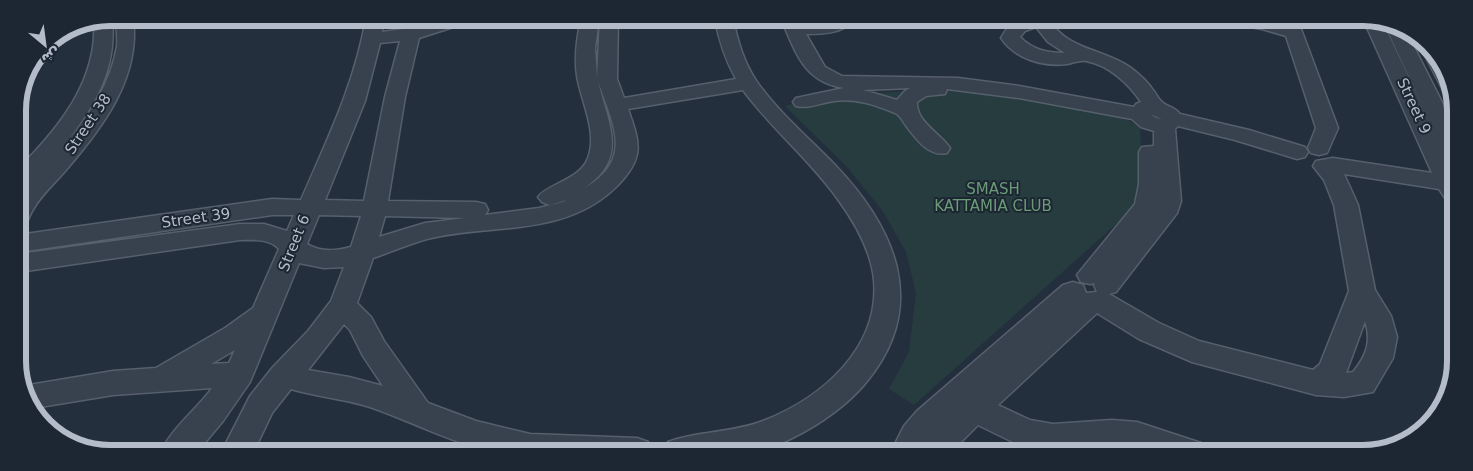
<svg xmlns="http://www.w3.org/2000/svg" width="1473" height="471" viewBox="0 0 1473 471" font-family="'DejaVu Sans','Noto Sans Arabic',sans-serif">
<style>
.green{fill:#263c3f}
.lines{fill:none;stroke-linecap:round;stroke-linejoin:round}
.minor-casing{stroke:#565f6c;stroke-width:3}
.minor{fill:#38414e;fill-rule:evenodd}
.labels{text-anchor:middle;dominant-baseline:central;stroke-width:4;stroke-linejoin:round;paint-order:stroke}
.street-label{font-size:15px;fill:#b4bcc9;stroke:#1d2633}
.park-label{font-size:15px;fill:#6b9a76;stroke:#1d2633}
.rim{fill:none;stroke:#b4bcc9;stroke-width:6}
</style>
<rect width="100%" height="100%" fill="#242f3e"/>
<polygon class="green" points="845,90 876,93 927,90 971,91 1107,113 1140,125 1143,200 914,405 889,389 909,352 916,293 906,252 884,213 847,167 785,106"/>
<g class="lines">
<g class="minor-casing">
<g id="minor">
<path d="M110,18L112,19C117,70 95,104 66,143C90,115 111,82 117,46C118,37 116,27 116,18H133C141,77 103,127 66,170C56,182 42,194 34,208C31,212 29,217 27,222L18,224V196L26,187L18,189V169C58,129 98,81 94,21Z"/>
<path d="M366,18H384L382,32L403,29L406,18H424L422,25L444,18H471L469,22L419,38L405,97L388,201L476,202L485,204L488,210L485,215L539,208L563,202L566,200L550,205L542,202L538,197C547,184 580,180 588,158C598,132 581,101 577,76C574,57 577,37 581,19H599L595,48L597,78L600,19H618L617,79L624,98L736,79C725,59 719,41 715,19H733C738,42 744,63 757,82C779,113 809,138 835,165C895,228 929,304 868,380C843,412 793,443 754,452C746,453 736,452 727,452C706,452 684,452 663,452L668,442C698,431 732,433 763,421C822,398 880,348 874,280C871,250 854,221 837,198C809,159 771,128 743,90L628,109C640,143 645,157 618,185C566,238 492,223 427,239C409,244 391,252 373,258L357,303L371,317L384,341L428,403L476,421L530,434L637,438L648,442L653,452L488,451C449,441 412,422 373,408C347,399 318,397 291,389L272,413L254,451H222L250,396L273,367L308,331L331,301L344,267L324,268L299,263L250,382L223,421L198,451L162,450C173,427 197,409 212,388L113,395L34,408L23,386L113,371L156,368L225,328L253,308L279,249C269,238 254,240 240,240L19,272V254L240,224H264L287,231L294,215H272L19,252L18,235L272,199L301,200C327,140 355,83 366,18ZM400,41L385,97L364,201L325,200L365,101L380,43ZM598,81C613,125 635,160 583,189C630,157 608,126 598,81ZM319,215L361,216L351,247C337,251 320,252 307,244ZM385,216L465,218L425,223L379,237ZM344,324L350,330L363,356L383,386L349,377L308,370ZM235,350L229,363L211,364Z"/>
<path d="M781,19H799L801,23C819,23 836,19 854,19C843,34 822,34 806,34L825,67L842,76L958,78L1019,86L1134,107L1136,104L1141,102C1129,84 1109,65 1086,61C1080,60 1073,63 1067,64C1043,67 1015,59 1001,38C1013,15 1027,20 1050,20C1066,50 1105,49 1131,68C1139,74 1147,81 1153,90C1156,93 1158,99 1162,102C1167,107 1175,107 1180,114L1249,130L1305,147L1308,152L1305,157L1297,159L1235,140L1178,126L1175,129L1181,201L1177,213L1116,292L1109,294L1159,323L1199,341L1313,370L1320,364L1349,291L1334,205L1324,180L1313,166L1316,161L1333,158L1432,173L1364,21H1382L1425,111L1385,25L1388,21L1407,33L1454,126L1453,153L1444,150L1453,169V200L1445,198L1439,189L1344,174L1358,205L1375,290L1391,316L1397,337L1393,358L1373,392L1344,397L1316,395L1192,362L1139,339L1097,313L998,405L1030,420L1053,424L1112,420L1137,422L1201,443L1206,453H1147L1137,450L1112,448L1053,452L1015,443L978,425L951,452H891L904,426L917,411L1063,285L1073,282L1083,285L1086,293L1097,292L1094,285L1095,283L1090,284L1081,282L1077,275L1135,204L1139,184V152L1142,147L1154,146V131L1141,127L1132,119L1019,98L947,89L945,94L926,96L917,102C916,122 940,133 950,148L947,153C929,157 917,140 907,127C903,122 901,116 895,113C875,105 856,98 834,101C821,103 808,109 796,106L793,102L796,98L844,88C804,82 796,53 781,19ZM1036,27L1048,42L1065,53C1047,53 1033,50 1020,37L1025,31ZM910,88L905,91L897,100L863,90ZM1150,114L1162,119L1156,118ZM1365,321C1372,342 1366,356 1353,372L1346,373Z"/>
<polygon points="1230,20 1272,20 1281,23 1280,20 1298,21 1338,128 1327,153 1319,155 1311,153 1308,148 1316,128 1286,36 1262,29 1233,24"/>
<polygon points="1422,42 1432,49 1454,92 1454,98 1447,96 1444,92 1420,46"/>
</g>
</g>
<use href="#minor" class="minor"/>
</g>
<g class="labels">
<g class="street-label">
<text transform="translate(1414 106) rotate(65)">Street 9</text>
<text transform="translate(88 124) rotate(-56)">Street 38</text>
<text transform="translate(196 218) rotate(-8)">Street 39</text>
<text transform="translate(294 243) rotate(-68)">Street 6</text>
</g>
<g class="park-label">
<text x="993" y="189">SMASH<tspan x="993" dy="17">KATTAMIA CLUB</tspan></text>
</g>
</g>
<path d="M0 0H1473V471H0ZM110 26H1363A84 84 0 0 1 1447 110V361A84 84 0 0 1 1363 445H110A84 84 0 0 1 26 361V110A84 84 0 0 1 110 26Z" fill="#1d2633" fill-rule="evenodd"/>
<path class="rim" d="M110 26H1363A84 84 0 0 1 1447 110V361A84 84 0 0 1 1363 445H110A84 84 0 0 1 26 361V110A84 84 0 0 1 110 26Z"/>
<g transform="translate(45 45) rotate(151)" stroke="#1d2633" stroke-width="4" paint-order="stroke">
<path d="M0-4L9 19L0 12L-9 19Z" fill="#b4bcc9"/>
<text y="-8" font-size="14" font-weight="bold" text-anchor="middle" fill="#b4bcc9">ش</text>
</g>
</svg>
